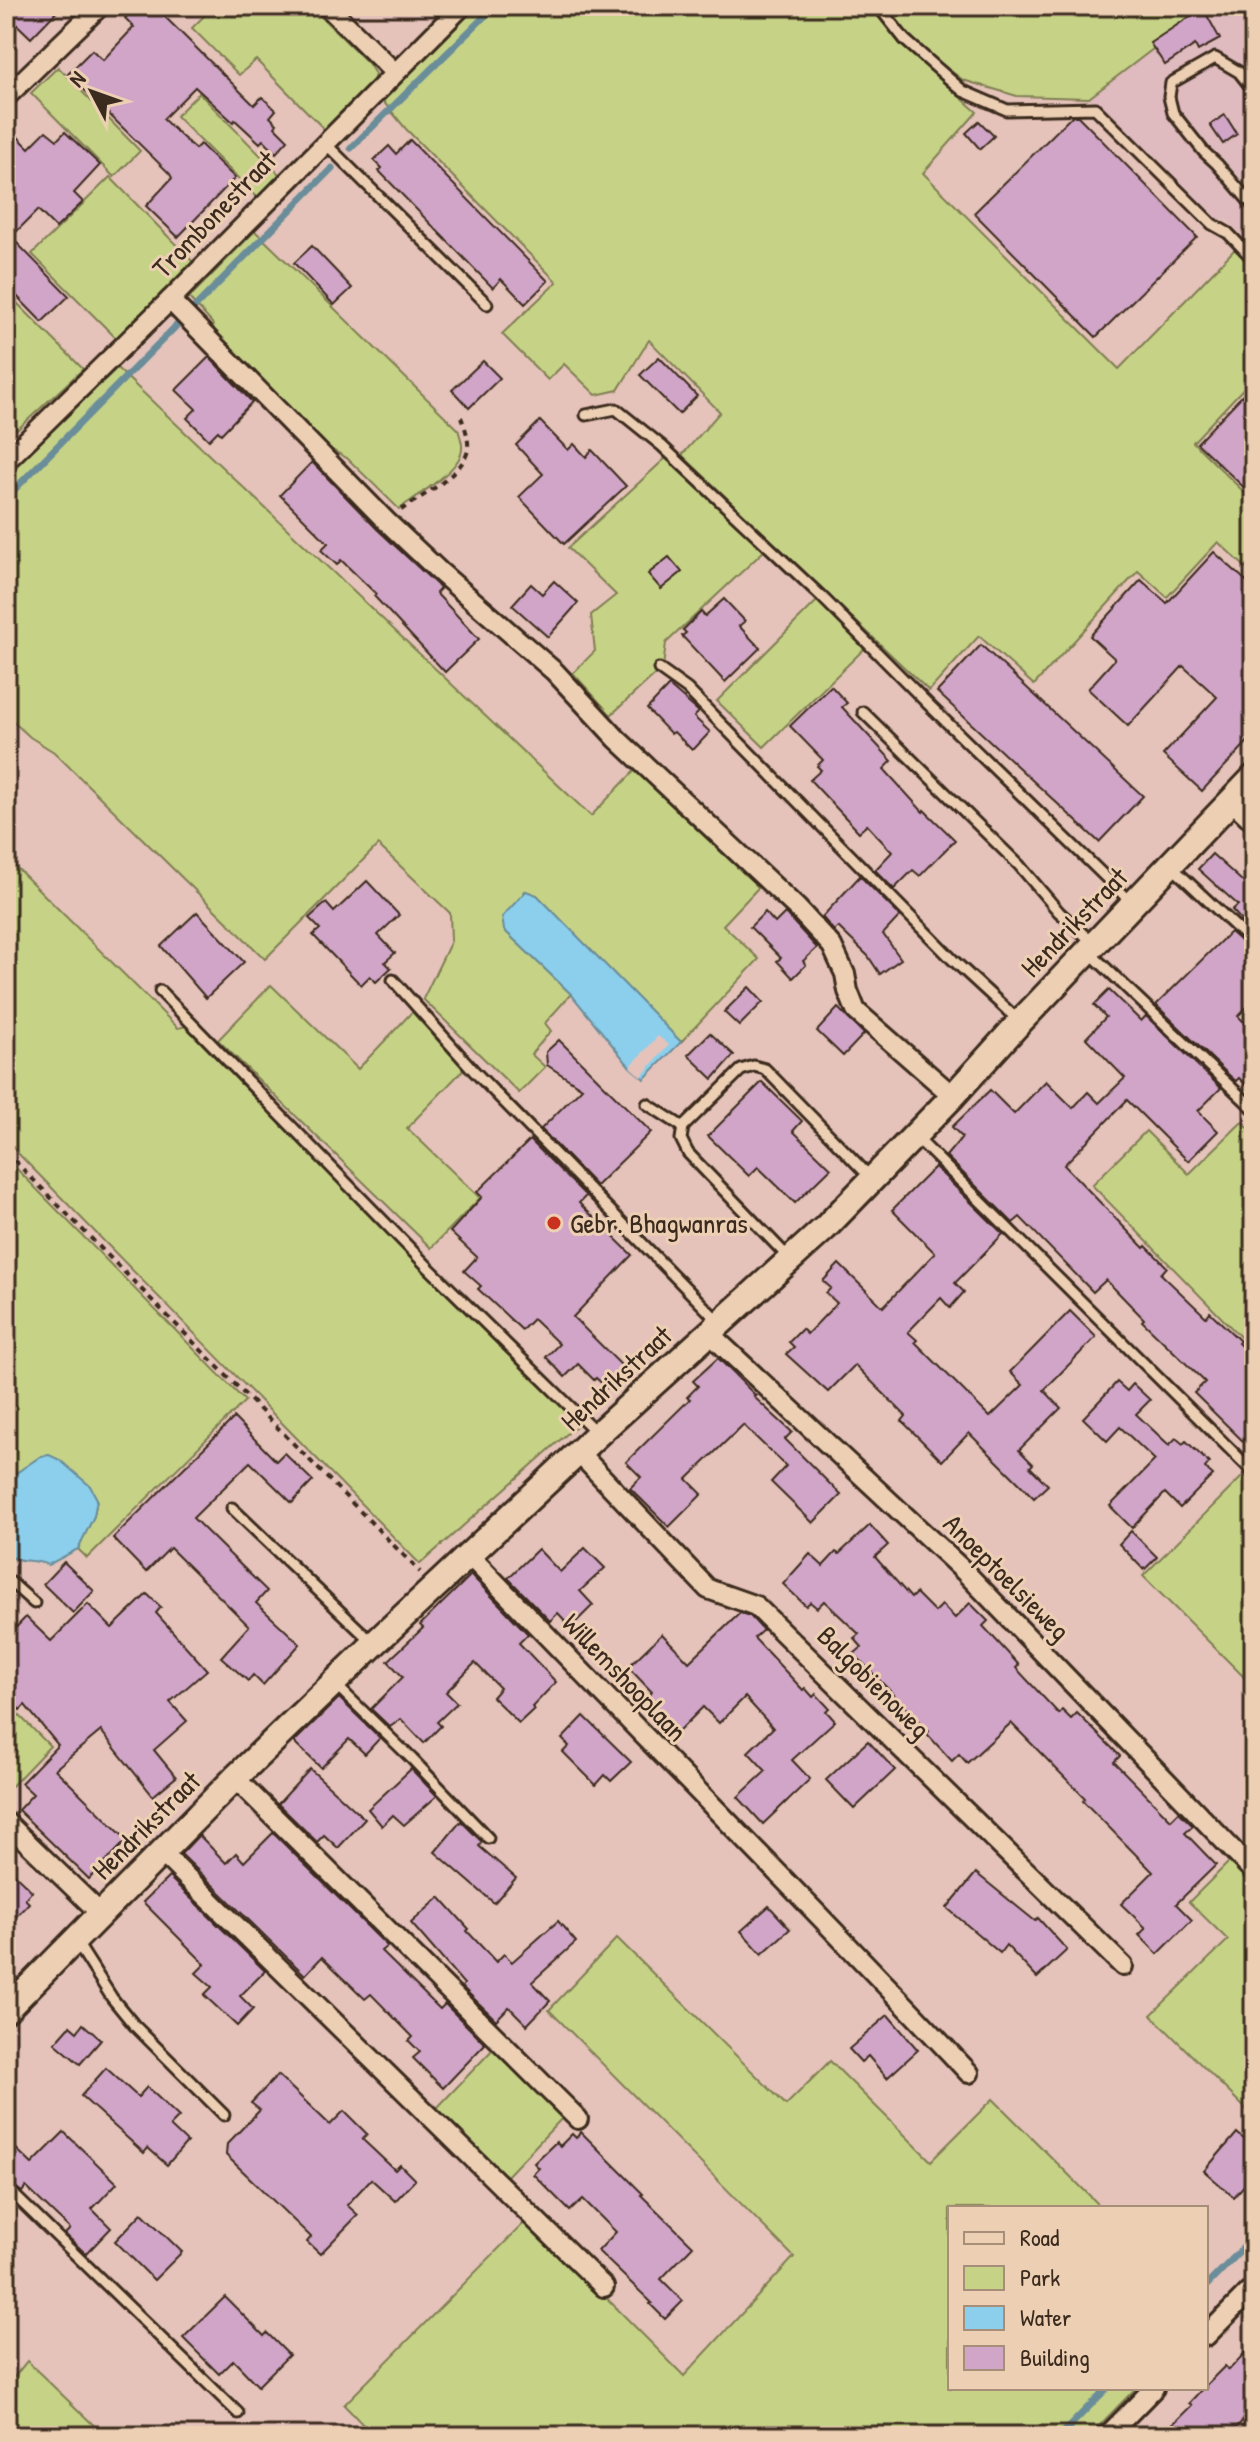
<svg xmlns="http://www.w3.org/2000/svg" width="1260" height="2442" viewBox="0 0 1260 2442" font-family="'Patrick Hand',sans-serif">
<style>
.built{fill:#dfbabe}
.green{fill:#c6d387;stroke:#807e52;stroke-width:2}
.water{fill:#8bcfec;stroke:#6b8d9a;stroke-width:2}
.pier{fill:#e5c3ba}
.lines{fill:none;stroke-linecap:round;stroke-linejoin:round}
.stream{stroke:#6b8d9a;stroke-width:7}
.building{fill:#d1a5c8;stroke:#3b2a1e;stroke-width:2}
.service-casing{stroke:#3b2a1e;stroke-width:15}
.minor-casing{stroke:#3b2a1e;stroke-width:24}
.tertiary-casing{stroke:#3b2a1e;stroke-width:30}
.path{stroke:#3b2a1e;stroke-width:4;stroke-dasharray:6 6;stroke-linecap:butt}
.service{stroke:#edd0b4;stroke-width:9}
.minor{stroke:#edd0b4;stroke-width:18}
.tertiary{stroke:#edd0b4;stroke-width:24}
.poi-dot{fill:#c8321e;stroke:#edd0b4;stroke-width:3}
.labels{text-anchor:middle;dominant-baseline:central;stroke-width:6;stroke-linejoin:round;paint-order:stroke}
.street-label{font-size:28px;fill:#3b2a1e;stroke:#edd0b4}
.poi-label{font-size:28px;fill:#3b2a1e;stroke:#edd0b4;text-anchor:start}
</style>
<rect width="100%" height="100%" fill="#e5c3ba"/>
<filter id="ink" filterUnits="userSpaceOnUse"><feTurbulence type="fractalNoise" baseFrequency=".0125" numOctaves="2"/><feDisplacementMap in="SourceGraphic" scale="16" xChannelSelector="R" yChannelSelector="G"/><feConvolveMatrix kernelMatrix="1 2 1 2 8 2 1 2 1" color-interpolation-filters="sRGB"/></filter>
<g filter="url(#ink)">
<polygon class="built" points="1209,6 1254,6 1254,247 1226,219 1215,220 1089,98"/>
<g class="green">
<polygon points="214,6 310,6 368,63 375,74 372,85 326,131 256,60 239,75 192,28"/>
<polygon points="476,6 871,6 899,42 977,112 923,173 1119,369 1236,248 1254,265 1254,377 1193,442 1254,502 1254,575 1218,542 1167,597 1138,571 1034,685 979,636 929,691 682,455 720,412 649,340 618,390 596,395 564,364 548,380 502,334 557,282 406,129 382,100"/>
<polygon points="886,6 1209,6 1089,98 1017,96 963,80 926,52 903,28"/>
<polygon points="58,67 140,151 114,177 31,93"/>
<polygon points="199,93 281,176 258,198 176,116"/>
<polygon points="110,177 193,262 116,338 32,254"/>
<path d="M255,231L458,429C460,437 464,445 461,454C455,473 415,497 399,509L347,458L315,441L217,338L212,323L189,298Z"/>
<polygon points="6,292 83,369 18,429 6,427"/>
<polygon points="117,368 591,816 643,762 772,873 723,925 759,959 681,1042 537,895 525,891 504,930 571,994 545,1023 551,1031 531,1054 545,1067 519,1093 423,999 451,941 450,913 378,845 265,959 54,752 30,737 6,715 6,475"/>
<polygon points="668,456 765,550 666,643 663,667 611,715 573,673 595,651 591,615 616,595 568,548"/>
<polygon points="818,600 865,648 764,747 717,701"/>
<polygon points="6,857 178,1028 187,1026 579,1413 577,1425 420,1564 6,1141"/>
<polygon points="271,985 358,1069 412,1012 464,1069 407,1128 480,1198 431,1248 218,1040"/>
<polygon points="1242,1122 1254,1133 1254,1351 1092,1185 1146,1131 1189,1174"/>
<polygon points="6,1158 245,1401 87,1558 78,1549 94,1516 97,1499 41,1457 6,1480"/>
<polygon points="1244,1475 1254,1484 1254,1687 1143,1576"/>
<polygon points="6,1702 50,1746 6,1792"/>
<polygon points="1254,1837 1254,2117 1151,2015 1228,1940 1189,1902"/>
<polygon points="617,1938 786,2105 830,2061 931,2161 993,2099 1102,2208 950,2208 950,2388 1136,2388 1089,2436 374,2436 344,2405 528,2219 684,2376 794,2257 549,2010"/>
<polygon points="496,2046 565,2115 505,2178 436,2109"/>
<polygon points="27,2361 105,2436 6,2436 6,2387"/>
</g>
<g class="water">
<polygon points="526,891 537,895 681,1042 644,1079 630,1067 571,994 504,930 502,917"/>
<path d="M49,1455L60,1460L90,1486L97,1499L94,1516L78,1549L48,1565C31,1558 23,1564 6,1555V1480L41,1456Z"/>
</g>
<polygon class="pier" points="658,1036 669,1045 641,1077 630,1067"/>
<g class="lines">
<g class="stream">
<polyline points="351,148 495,6"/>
<polyline points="191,311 332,168"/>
<polyline points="6,498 181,321"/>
<polyline points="1206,2286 1254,2237"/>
<polyline points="1060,2436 1107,2388"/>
</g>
</g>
<g class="building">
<polygon points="6,6 62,6 31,38 6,14"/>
<polygon points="138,6 154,6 254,105 262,97 276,110 270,117 277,124 275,127 288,140 276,153 263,140 260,143 235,120 233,122 195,87 163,119 195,149 200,144 235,178 178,237 146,206 172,178 170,174 68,74 92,50 103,60 134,27 125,18"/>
<polygon points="1203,8 1220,39 1198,51 1195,45 1165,65 1150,43"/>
<polygon points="1225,115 1237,134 1223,144 1210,125"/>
<polygon points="1072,116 1078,116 1197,237 1096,337 974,213"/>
<polygon points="979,121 994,136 980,149 966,133"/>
<polygon points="6,125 29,148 46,131 57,140 65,132 100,165 74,193 83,202 56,228 38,210 11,237 69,296 42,322 6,285"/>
<polygon points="410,140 548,281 525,304 501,279 493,288 379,171 382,168 374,160 389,146 396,154"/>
<polygon points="312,246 352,288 334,305 294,263"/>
<polygon points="209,357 252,402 221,434 218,431 209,440 187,418 196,409 176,390"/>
<polygon points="659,357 697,396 679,414 640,375"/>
<polygon points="483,361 500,378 469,408 452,390"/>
<polygon points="1254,383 1254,497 1197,443"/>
<polygon points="540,421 568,450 574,444 586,457 592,450 626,486 564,544 519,497 543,474 516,445"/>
<polygon points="312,462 377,529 436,584 440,589 436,593 479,639 445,672 374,596 376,594 341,560 337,565 321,550 328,543 280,495"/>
<polygon points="1214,552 1254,588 1254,735 1202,791 1163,755 1217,697 1183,666 1128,726 1088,689 1115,659 1090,636 1141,580 1167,603"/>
<polygon points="669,557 682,572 661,589 648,574"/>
<polygon points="554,581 578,603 548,637 512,605 531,584 542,594"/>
<polygon points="724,599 745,621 739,626 760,648 725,682 682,636 686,633 683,630 701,612 705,616"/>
<polygon points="981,645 1143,796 1099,842 937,692"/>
<polygon points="669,686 699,712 694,717 710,732 694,749 691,749 674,732 671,734 647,709"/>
<polygon points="831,686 847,703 842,707 892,761 884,769 923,812 924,810 955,840 920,876 913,870 894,889 875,870 892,852 867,825 859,832 810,780 821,770 817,766 823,760 790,726"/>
<polygon points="1212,854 1252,890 1254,887 1254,934 1232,910 1238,905 1198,869"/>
<polygon points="860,876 900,916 883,934 901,959 880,974 868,956 838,927 834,931 822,917"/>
<polygon points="367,881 399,915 378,935 395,953 385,962 391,968 376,982 370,976 361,985 313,935 320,929 309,918 326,903 334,912"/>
<polygon points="197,912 244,962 206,998 161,946"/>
<polygon points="765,912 775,923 785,913 817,948 803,961 806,965 793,978 777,961 781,958 750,927"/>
<polygon points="1230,932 1249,949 1254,951 1254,1000 1238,1016 1254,1032 1254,1093 1239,1078 1236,1081 1231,1077 1156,1005"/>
<polygon points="749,987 763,1002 739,1026 724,1012"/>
<polygon points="1109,990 1141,1021 1146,1016 1221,1088 1198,1111 1218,1131 1188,1161 1127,1100 1064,1165 1144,1248 1146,1246 1167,1267 1161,1274 1206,1317 1210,1312 1240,1341 1238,1343 1254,1359 1254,1452 1194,1393 1205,1382 1142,1321 1144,1319 1106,1280 1093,1292 1020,1217 1013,1223 946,1156 962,1137 952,1127 990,1090 1014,1114 1046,1081 1073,1108 1088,1092 1099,1103 1125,1078 1086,1038 1106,1017 1094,1005"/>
<polygon points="838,1008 864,1034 843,1056 817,1031"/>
<polygon points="710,1033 734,1055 713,1079 688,1055"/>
<polygon points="559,1040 651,1132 596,1186 541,1129 582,1088 547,1065 546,1052"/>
<polygon points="762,1082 802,1121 793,1131 831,1168 795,1203 758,1167 749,1176 708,1136"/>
<polygon points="530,1140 586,1196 579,1203 632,1255 573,1317 625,1369 607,1388 596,1378 594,1380 578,1364 565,1377 546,1357 559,1344 533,1319 522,1330 478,1289 481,1286 464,1271 477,1257 450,1232 482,1197 477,1192"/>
<polygon points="935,1167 1003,1234 955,1283 964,1292 950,1308 941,1298 908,1332 917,1340 915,1342 990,1417 1023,1385 1010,1372 1070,1311 1096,1337 1044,1390 1061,1408 1019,1450 1033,1464 1030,1467 1048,1485 1034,1498 969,1433 942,1461 902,1421 906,1416 855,1365 828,1392 786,1354 794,1347 789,1342 802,1329 807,1334 837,1303 826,1293 831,1288 823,1281 839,1264 883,1307 935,1253 892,1210"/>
<polygon points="718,1358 756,1396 754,1397 792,1432 785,1439 841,1495 813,1523 771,1482 786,1466 743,1425 687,1479 702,1494 669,1527 630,1488 641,1477 626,1462 690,1399 687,1397 698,1386 693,1381"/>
<polygon points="1117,1382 1127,1391 1133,1384 1150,1400 1136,1414 1169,1445 1176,1438 1183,1444 1186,1441 1209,1463 1205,1468 1213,1475 1180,1508 1165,1493 1132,1528 1110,1506 1155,1460 1120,1427 1107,1441 1083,1418"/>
<polygon points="234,1418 276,1461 284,1453 313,1481 292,1503 250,1462 193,1518 267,1591 256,1603 300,1644 263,1685 253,1675 248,1681 221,1657 249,1626 170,1548 146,1572 113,1538"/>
<polygon points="870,1525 888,1545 875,1557 911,1598 916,1593 935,1612 942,1605 955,1618 970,1603 988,1621 983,1626 1019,1665 1016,1668 1059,1714 1062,1710 1071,1719 1077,1713 1120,1756 1114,1762 1171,1820 1179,1812 1193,1826 1185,1833 1216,1865 1176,1904 1192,1920 1158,1954 1139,1935 1146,1928 1121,1904 1153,1872 1083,1801 1085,1798 1011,1723 967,1763 959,1754 952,1761 927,1734 929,1731 854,1654 862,1647 854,1638 859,1634 824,1601 817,1608 810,1602 806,1606 783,1584 810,1554 823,1566 836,1552 839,1554"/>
<polygon points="1131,1531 1157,1557 1144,1570 1119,1544"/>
<polygon points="585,1548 605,1568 580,1591 593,1605 571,1627 558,1613 550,1621 508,1578 538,1549 560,1572"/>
<polygon points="64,1562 94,1591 73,1613 43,1584"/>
<polygon points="471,1575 528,1634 519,1643 556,1682 532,1707 534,1709 519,1723 492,1697 500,1688 475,1663 446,1692 457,1703 437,1722 441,1726 424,1743 401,1719 390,1727 371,1709 403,1677 388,1661 423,1628 420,1625"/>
<polygon points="147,1594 161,1607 156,1613 207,1670 170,1702 187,1721 154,1750 176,1777 153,1796 101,1731 55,1769 127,1840 89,1879 18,1810 33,1794 21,1783 58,1745 25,1705 20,1710 6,1696 6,1638 26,1617 51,1641 88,1604 112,1628"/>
<polygon points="740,1613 750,1616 763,1630 754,1638 803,1690 805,1688 813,1697 816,1694 829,1708 826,1711 835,1721 792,1760 810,1779 763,1824 738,1797 766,1771 748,1752 773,1728 745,1697 719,1723 703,1707 674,1736 643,1700 652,1692 628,1667 662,1634 689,1662"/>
<polygon points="339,1698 380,1738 365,1754 349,1739 321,1768 294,1742"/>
<polygon points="584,1716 631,1762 611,1781 605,1775 596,1785 563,1752 569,1746 562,1739"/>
<polygon points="868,1741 895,1770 854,1809 826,1780"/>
<polygon points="310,1769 365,1819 338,1848 324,1835 317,1842 278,1804"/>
<polygon points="411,1769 437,1796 404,1825 393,1815 382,1826 368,1809"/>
<polygon points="461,1821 482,1842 479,1846 516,1878 494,1903 435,1852"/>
<polygon points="273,1833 387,1946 381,1951 440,2009 445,2004 485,2044 443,2088 413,2058 420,2052 409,2041 413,2037 371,1994 365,1999 322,1957 305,1975 181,1854 199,1835 226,1863 236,1853 244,1862"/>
<polygon points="6,1866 32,1891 25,1899 29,1903 6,1927"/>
<polygon points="976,1873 1035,1921 1038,1918 1067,1950 1037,1978 1006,1945 1000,1953 947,1908"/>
<polygon points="169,1877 265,1971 240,1996 253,2009 237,2026 204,1995 212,1987 196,1973 205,1964 143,1902"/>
<polygon points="440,1897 469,1929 467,1931 496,1962 504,1954 512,1962 558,1921 576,1942 532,1982 550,2001 527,2025 509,2007 496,2020 462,1987 464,1984 411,1923"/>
<polygon points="769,1906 790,1929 762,1954 741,1931"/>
<polygon points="888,2015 918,2050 887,2078 868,2056 861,2062 849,2049"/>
<polygon points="83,2024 101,2040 80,2064 55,2043 70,2026 77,2032"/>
<polygon points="106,2068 138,2097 147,2087 179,2117 170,2126 187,2142 167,2165 148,2148 144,2153 81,2096"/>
<polygon points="278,2075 330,2125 344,2111 367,2134 362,2139 395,2170 400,2165 415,2180 395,2201 371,2179 347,2205 358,2215 320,2254 307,2242 311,2237 226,2155 227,2144 260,2110 251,2103"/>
<polygon points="64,2132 117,2183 92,2209 111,2228 86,2254 65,2234 70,2229 26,2187 22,2192 6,2180 6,2139 32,2164"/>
<polygon points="581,2132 643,2194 641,2195 693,2246 661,2279 683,2301 665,2319 650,2304 652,2303 598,2251 616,2232 583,2199 570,2211 533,2174 539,2168 534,2163 556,2142 560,2146 572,2134 576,2138"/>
<polygon points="1237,2133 1254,2148 1254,2174 1234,2197 1204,2171"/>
<polygon points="142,2213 182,2252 154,2280 115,2241"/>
<polygon points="225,2297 264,2336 267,2333 289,2355 258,2386 233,2360 219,2374 183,2338"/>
<polygon points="1254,2343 1254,2409 1228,2436 1161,2436 1192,2405 1189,2403 1203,2388 1206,2388 1206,2385 1225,2366 1229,2370"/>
</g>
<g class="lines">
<g class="service-casing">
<g id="service">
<polyline points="878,6 905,40 963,91 1007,110 1095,108 1212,224 1228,233 1254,260"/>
<polyline points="1254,91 1239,72 1215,58 1171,83 1169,97 1173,113 1204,152 1217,164 1254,207"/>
<polyline points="324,142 487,304"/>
<polyline points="586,415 616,409 662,446 822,597 928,704 1131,902"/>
<polyline points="659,669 687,689 953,960 1018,1020"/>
<polyline points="863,712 1019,865 1059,912 1092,942"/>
<polyline points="1172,867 1254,944"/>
<polyline points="1088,951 1254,1109"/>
<polyline points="393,980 474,1071 720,1323"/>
<polyline points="160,991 429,1268 596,1432"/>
<polyline points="647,1104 683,1127"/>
<polyline points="915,1136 1254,1473"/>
<polyline points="788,1257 688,1153 681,1139 683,1127 741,1070 754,1066 765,1069 870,1177"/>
<polyline points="232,1508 374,1644"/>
<polyline points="6,1578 34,1603"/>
<polyline points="336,1685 412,1759 488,1838"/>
<polyline points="77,1943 112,1998 134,2025 224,2115"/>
<polyline points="6,2187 238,2413"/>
</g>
</g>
<g class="minor-casing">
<g id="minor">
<polyline points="327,6 395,73"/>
<polyline points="6,97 100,6"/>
<polyline points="170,300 386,521 440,572 555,672 617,739 797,908 832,946 845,974 848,991 856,1011 953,1096"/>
<polyline points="6,461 170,300 462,6"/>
<polyline points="1232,801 1254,822"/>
<polyline points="709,1333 965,1572 1254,1872"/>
<polyline points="579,1453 708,1589 756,1606 1123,1966"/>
<path d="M469,1555C635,1728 805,1898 969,2073"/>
<polyline points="235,1778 578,2119"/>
<polyline points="6,1822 101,1914"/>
<polyline points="161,1852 604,2287"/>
<polyline points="1206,2336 1254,2287"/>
<polyline points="1107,2436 1154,2388"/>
</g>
</g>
<g class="tertiary-casing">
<polyline id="tertiary" points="6,2010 235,1778 374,1644 598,1434 825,1228 953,1096 1020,1022 1254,777"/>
</g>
<g class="path">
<path d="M401,510C420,497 465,473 468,449C469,438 465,427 461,417"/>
<polyline points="6,1152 420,1572"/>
</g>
<use href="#service" class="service"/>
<use href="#minor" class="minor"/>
<use href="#tertiary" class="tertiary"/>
</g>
</g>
<circle class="poi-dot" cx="554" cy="1223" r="8"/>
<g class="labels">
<g class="street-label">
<text transform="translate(214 214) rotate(-46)">Trombonestraat</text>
<text transform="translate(1074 922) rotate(-46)">Hendrikstraat</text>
<text transform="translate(616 1378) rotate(-43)">Hendrikstraat</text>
<text transform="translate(1007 1577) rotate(45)">Anoeptoelsieweg</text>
<text transform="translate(625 1677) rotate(46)">Willemshooplaan</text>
<text transform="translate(874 1682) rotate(45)">Balgobienoweg</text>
<text transform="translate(146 1825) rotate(-45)">Hendrikstraat</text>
</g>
<g class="poi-label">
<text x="570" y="1223">Gebr. Bhagwanras</text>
</g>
</g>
<rect width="1260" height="2442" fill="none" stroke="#edd0b4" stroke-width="32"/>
<rect x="16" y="16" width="1228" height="2410" fill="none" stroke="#3b2a1e" stroke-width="3" filter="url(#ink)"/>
<rect x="948" y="2206" width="260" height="184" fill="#edd0b4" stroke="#a68e78" stroke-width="2"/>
<rect x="964" y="2232" width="40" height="12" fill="#edd0b4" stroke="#a68e78" stroke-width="2"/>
<text x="1020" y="2246" font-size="24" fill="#3b2a1e">Road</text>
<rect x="964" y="2266" width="40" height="24" fill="#c6d387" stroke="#a68e78" stroke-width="2"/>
<text x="1020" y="2286" font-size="24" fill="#3b2a1e">Park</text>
<rect x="964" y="2306" width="40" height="24" fill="#8bcfec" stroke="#a68e78" stroke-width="2"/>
<text x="1020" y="2326" font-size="24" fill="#3b2a1e">Water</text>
<rect x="964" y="2346" width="40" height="24" fill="#d1a5c8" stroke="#a68e78" stroke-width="2"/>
<text x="1020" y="2366" font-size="24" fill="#3b2a1e">Building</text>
<g transform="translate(92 92) rotate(311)" stroke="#edd0b4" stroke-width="6" paint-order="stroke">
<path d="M0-6L14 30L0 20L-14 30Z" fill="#3b2a1e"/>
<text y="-12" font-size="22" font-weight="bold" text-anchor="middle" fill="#3b2a1e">N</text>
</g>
</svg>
